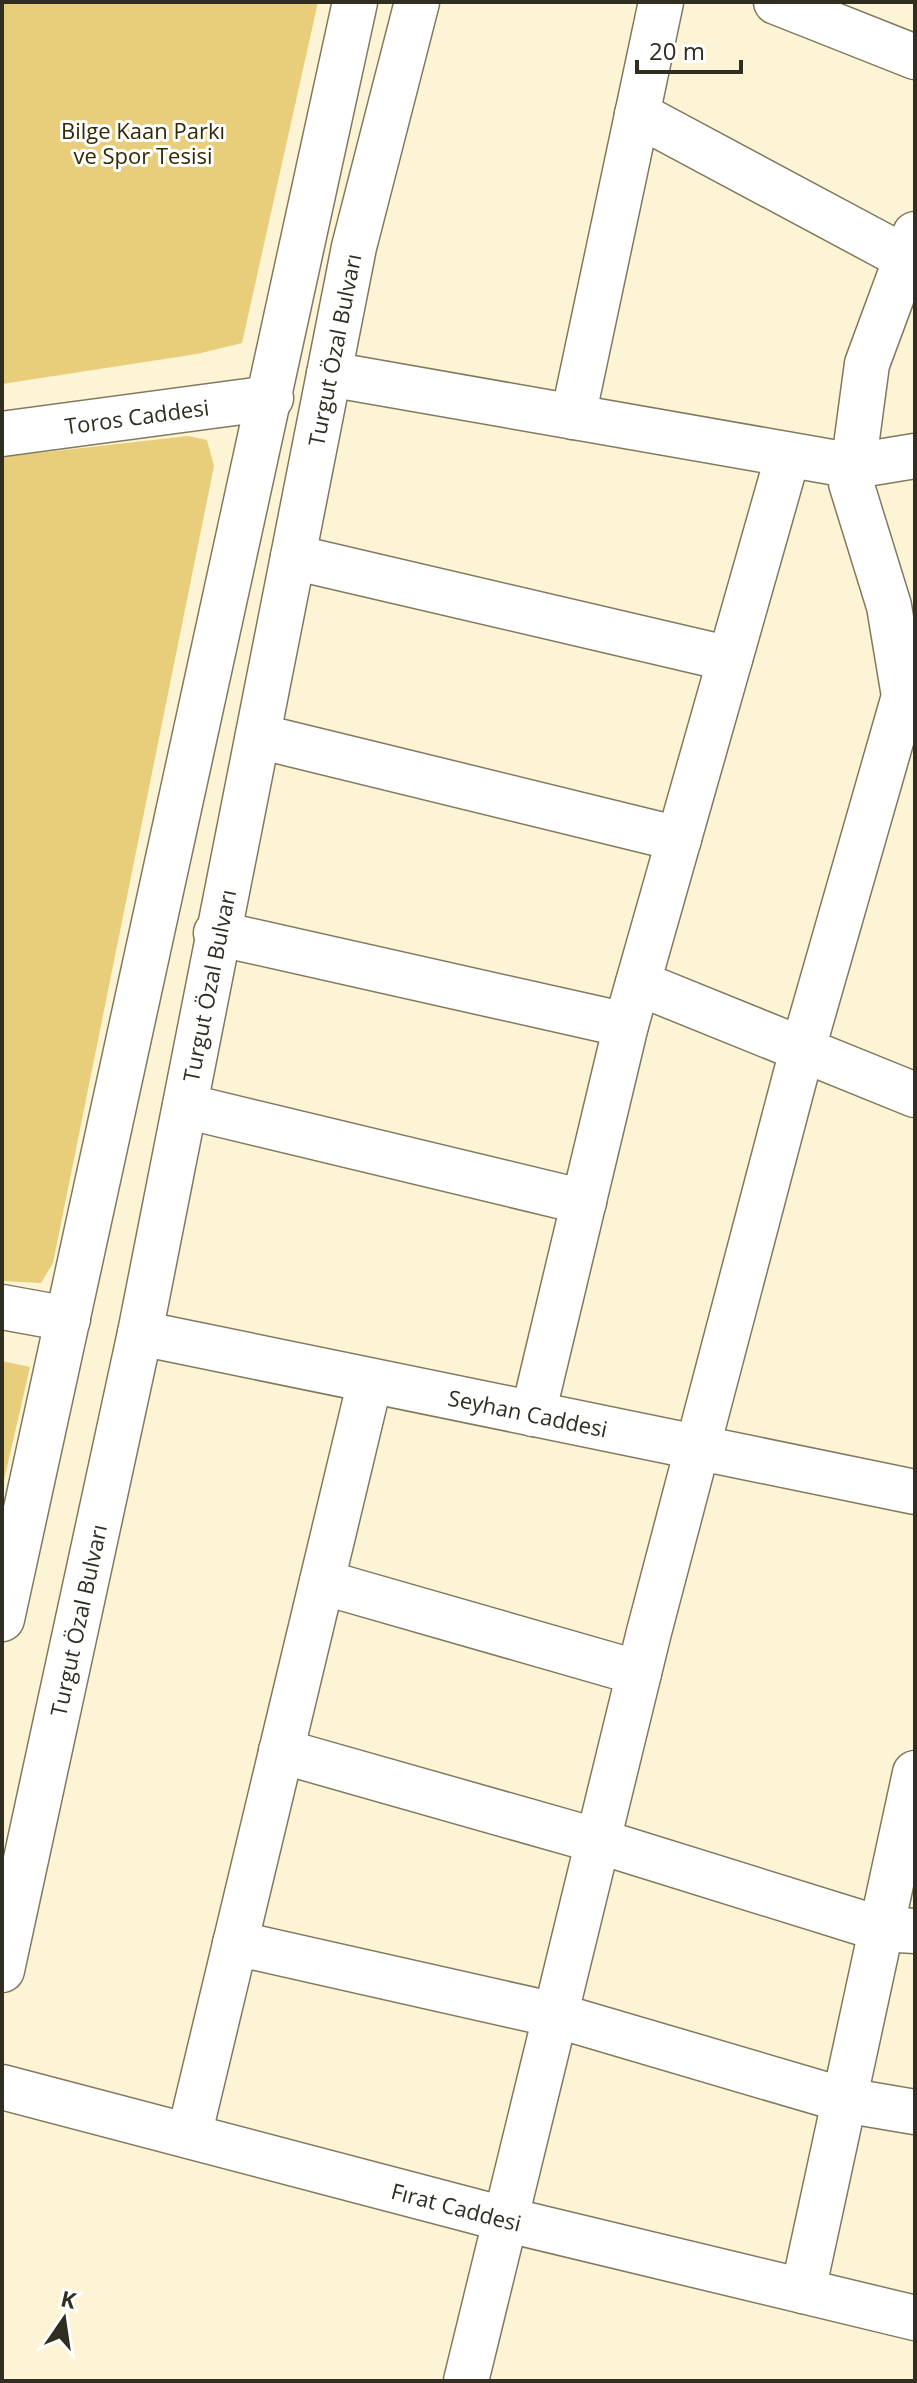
<svg xmlns="http://www.w3.org/2000/svg" width="917" height="2383" viewBox="0 0 917 2383" font-family="'Open Sans',sans-serif">
<style>
.green{fill:#e8ce7a}
.lines{fill:none;stroke-linecap:round;stroke-linejoin:round}
.minor-casing{stroke:#81795f;stroke-width:47}
.minor{stroke:#fff;stroke-width:44}
.labels{text-anchor:middle;dominant-baseline:central;stroke-width:6;stroke-linejoin:round;paint-order:stroke}
.park-label{font-size:22px;fill:#332800;stroke:#fff}
.street-label{font-size:22px;fill:#302d21;stroke:#fff}
</style>
<rect width="100%" height="100%" fill="#fdf4d6"/>
<g class="green">
<polygon points="2,2 318,2 242,343 197,354 2,384"/>
<polygon points="188,436 207,440 214,466 53,1263 41,1283 2,1281 2,457"/>
<polygon points="2,1361 30,1367 2,1489"/>
</g>
<g class="lines">
<g class="minor-casing">
<g id="minor">
<polyline points="776,2 915,57"/>
<polyline points="637,114 906,258"/>
<polyline points="329,374 854,466 915,456"/>
<polyline points="573,417 661,2"/>
<path id="s1" d="M2,434L271,398"/>
<polyline points="293,557 730,659"/>
<polyline points="258,736 679,839"/>
<polyline points="216,933 626,1025"/>
<polyline points="638,983 915,1095"/>
<polyline points="185,1106 584,1202"/>
<polyline points="2,1307 68,1319"/>
<path id="s2" d="M140,1333L915,1492"/>
<polyline points="533,1414 626,1025 788,455"/>
<polyline points="322,1582 639,1673"/>
<polyline points="2,1619 355,2"/>
<polyline points="281,1751 598,1841 881,1929 915,1931"/>
<polyline points="235,1943 555,2015 844,2100 915,2112"/>
<path id="s3" d="M2,1970L140,1333L354,247L417,2"/>
<path id="s4" d="M2,2087L504,2219L915,2318"/>
<polyline points="189,2136 370,1381"/>
<polyline points="803,2291 915,1773"/>
<polyline points="466,2381 649,1632 796,1073 904,696 889,606 851,483 867,364 915,234"/>
</g>
</g>
<use href="#minor" class="minor"/>
</g>
<g class="labels">
<g class="park-label">
<text x="143" y="130">Bilge Kaan Parkı<tspan x="143" dy="25">ve Spor Tesisi</tspan></text>
</g>
<g class="street-label">
<text stroke="none"><textPath href="#s3" startOffset="1654">Turgut Özal Bulvarı</textPath></text>
<text stroke="none"><textPath href="#s1" startOffset="136">Toros Caddesi</textPath></text>
<text stroke="none"><textPath href="#s3" startOffset="1006">Turgut Özal Bulvarı</textPath></text>
<text stroke="none"><textPath href="#s2" startOffset="396">Seyhan Caddesi</textPath></text>
<text stroke="none"><textPath href="#s3" startOffset="358">Turgut Özal Bulvarı</textPath></text>
<text stroke="none"><textPath href="#s4" startOffset="470">Fırat Caddesi</textPath></text>
</g>
</g>
<rect width="917" height="2383" fill="none" stroke="#302d21" stroke-width="8"/>
<g transform="translate(64 2319) rotate(13)" stroke="#ffffff" stroke-width="6" paint-order="stroke">
<path d="M0-6L14 30L0 20L-14 30Z" fill="#302d21"/>
<text y="-12" font-size="22" font-weight="bold" text-anchor="middle" fill="#302d21">K</text>
</g>
<path d="M637 60v12h104v-12" fill="none" stroke="#302d21" stroke-width="4"/>
<text x="649" y="60" font-size="24" fill="#302d21" stroke="#ffffff" stroke-width="6" paint-order="stroke">20 m</text>
</svg>
